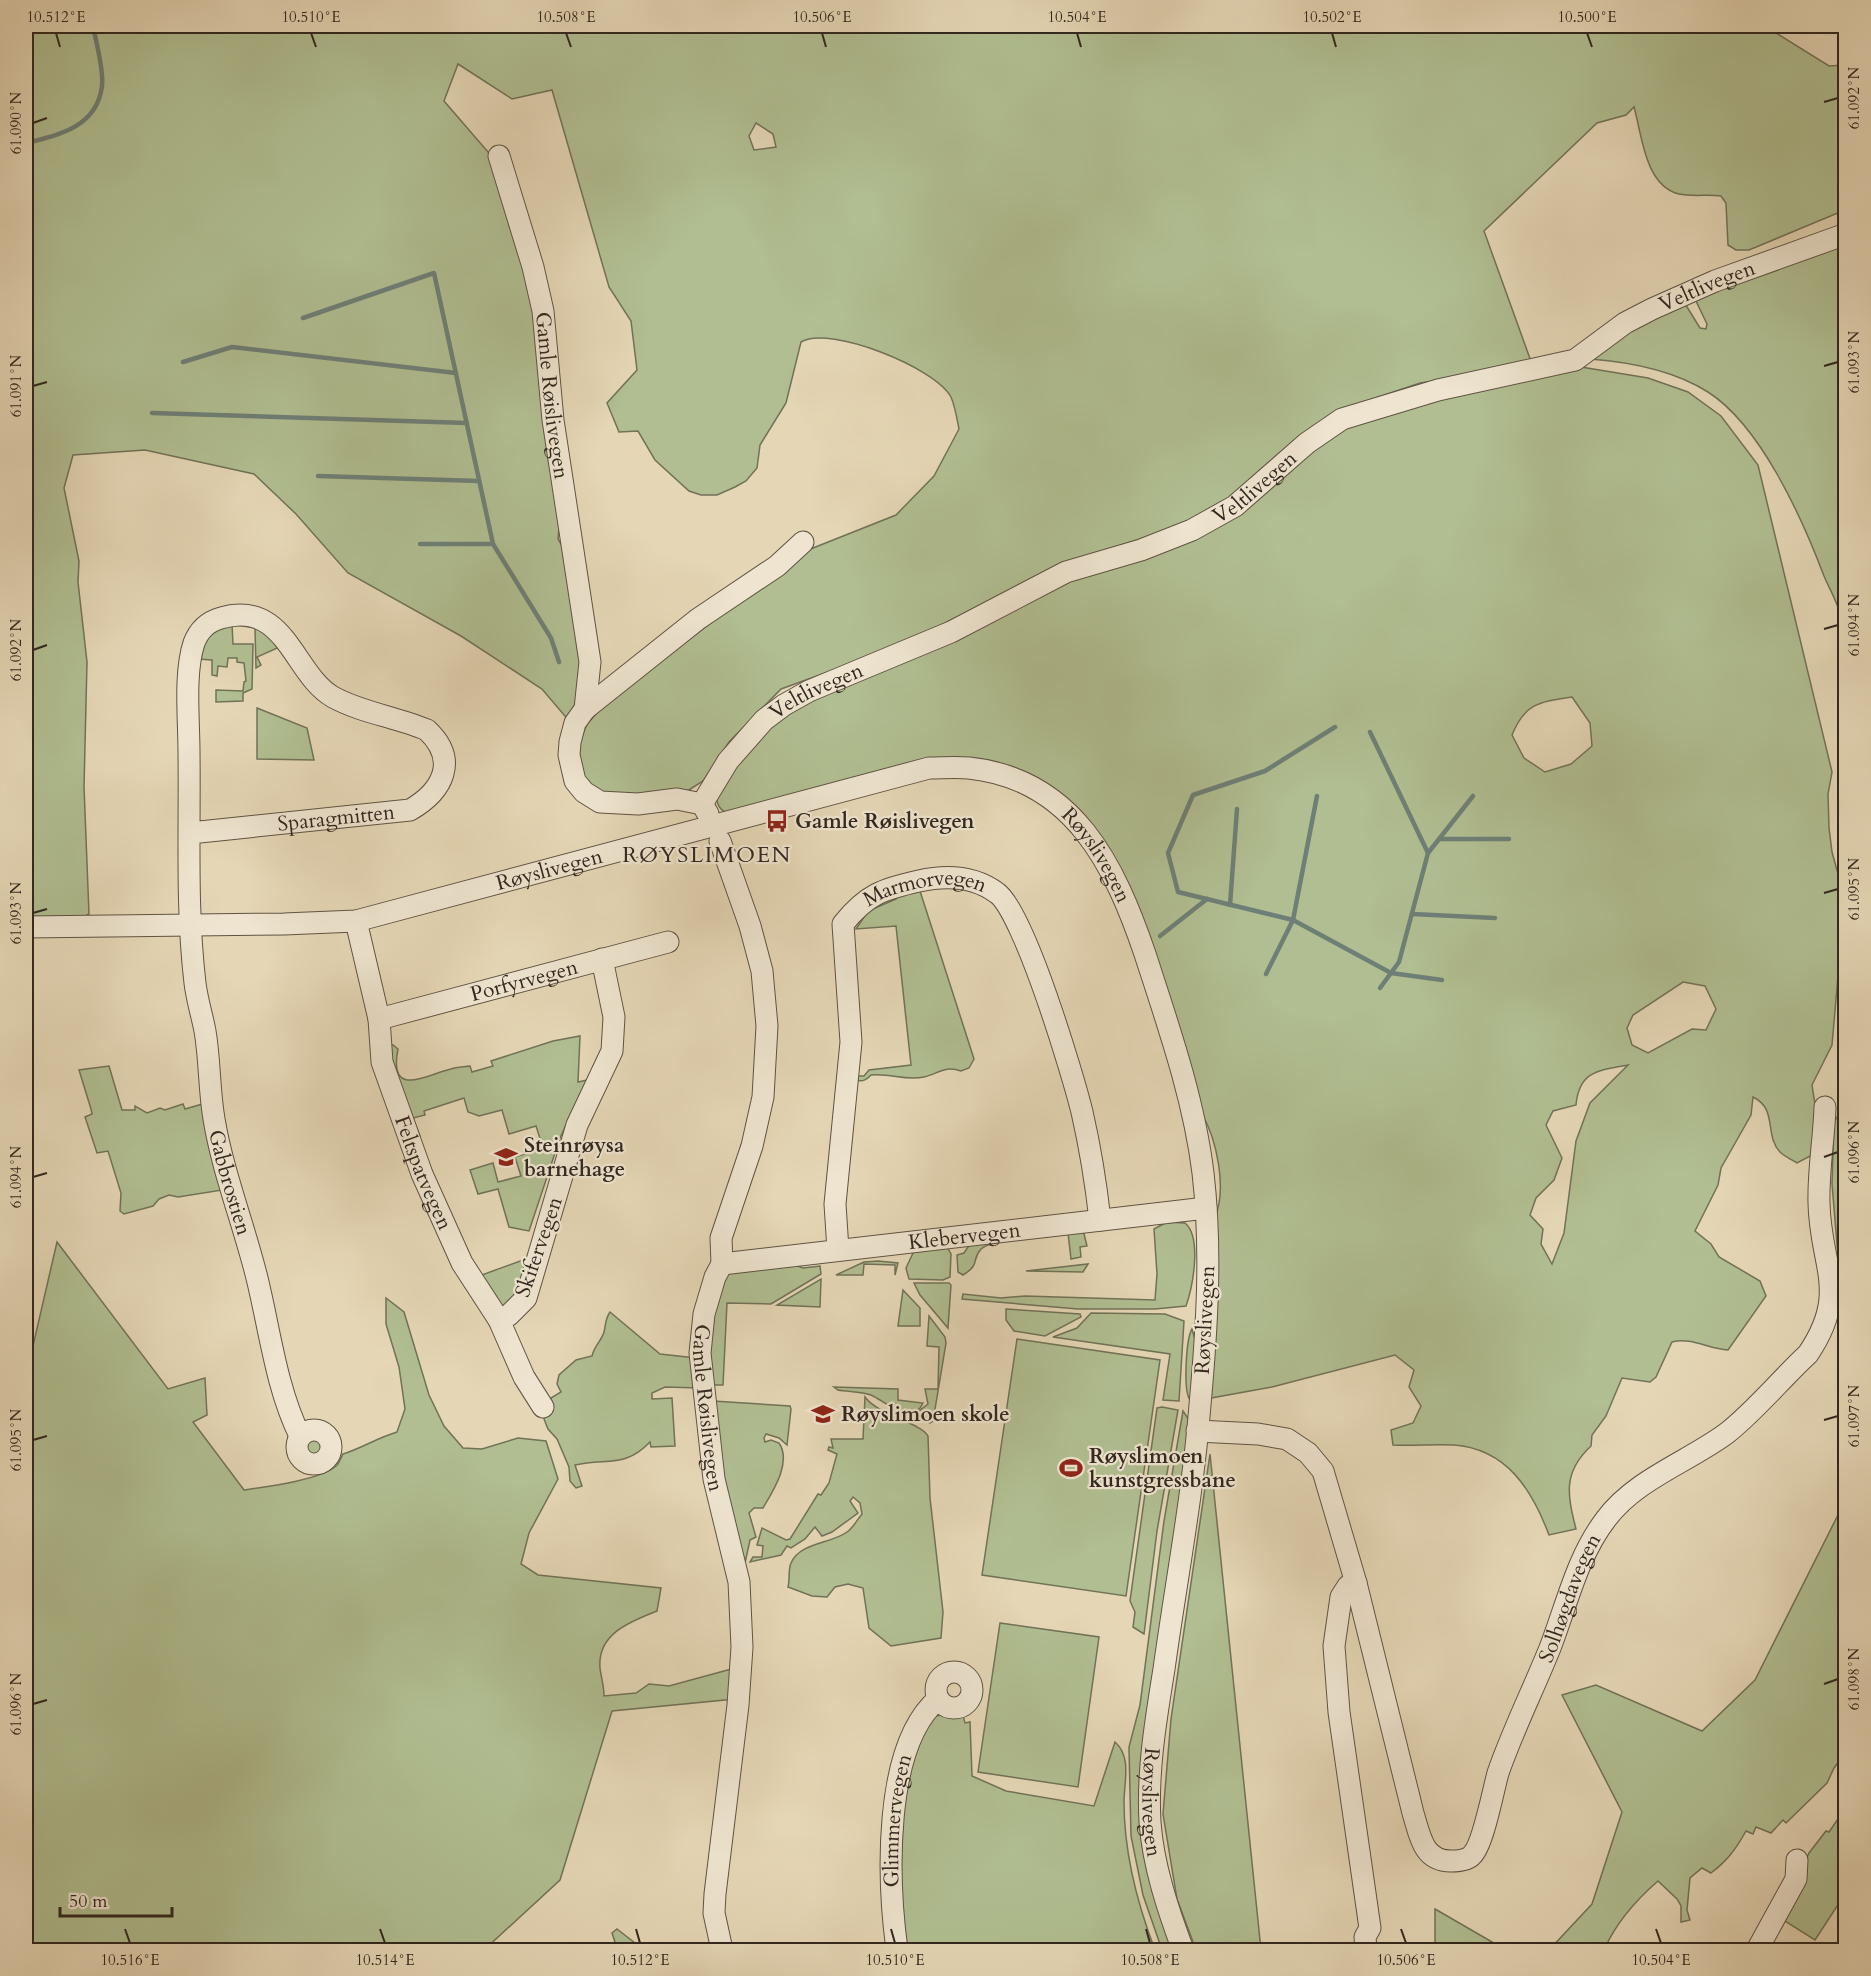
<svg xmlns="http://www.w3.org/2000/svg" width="1871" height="1976" viewBox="0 0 1871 1976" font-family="Cardo,serif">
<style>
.green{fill:#b0be91;stroke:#717258;stroke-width:1.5;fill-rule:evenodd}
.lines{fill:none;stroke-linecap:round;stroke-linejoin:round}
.stream{stroke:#6e7f77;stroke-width:4.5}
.minor-casing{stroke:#5f5344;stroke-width:23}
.minor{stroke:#eee4cf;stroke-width:21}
.ticks{fill:none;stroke:#32271f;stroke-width:2}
.labels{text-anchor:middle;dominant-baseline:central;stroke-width:4.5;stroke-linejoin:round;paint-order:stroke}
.street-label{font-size:21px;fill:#32271f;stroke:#eee4cf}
.poi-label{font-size:21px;font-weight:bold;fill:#32271f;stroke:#eee4cf;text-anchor:start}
.neighbourhood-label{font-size:22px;letter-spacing:1.5px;fill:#32271f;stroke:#eee4cf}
.neatline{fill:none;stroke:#32271f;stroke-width:2}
.ticks-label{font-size:15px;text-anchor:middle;fill:#32271f}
</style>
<rect width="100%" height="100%" fill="#e5d6b5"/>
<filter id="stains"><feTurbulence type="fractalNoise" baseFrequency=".00333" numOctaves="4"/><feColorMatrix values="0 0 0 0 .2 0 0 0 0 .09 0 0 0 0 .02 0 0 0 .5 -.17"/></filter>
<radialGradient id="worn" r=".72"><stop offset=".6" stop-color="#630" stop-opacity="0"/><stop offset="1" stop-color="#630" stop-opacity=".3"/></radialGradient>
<g class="green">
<path d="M26,26H1765L1829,66L1845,65V210L1749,250H1736L1728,245L1726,203L1721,196C1708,194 1693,197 1679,194C1645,186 1642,135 1634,107L1626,115L1597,123L1484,231L1533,367L1420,383L1343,409L1225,501L1192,523L1076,559L892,649L781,689L729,742L703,781L689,790L619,797L601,793L586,781L579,765L577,749L587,724L605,704L803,552L896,515L934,476L959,429C957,419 955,406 951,397C936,368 830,325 801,342L786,403L760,445L757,468L746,481L735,487L717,495H701L689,491L655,460L638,431L619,432L607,403L637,370L631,321L609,287L552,90L512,99L458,64L444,101L495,160L535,292L560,517L558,539L564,549L585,669L570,722L542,689L461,636L348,573L296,514L254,474L145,450L73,455L64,488L79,561L78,582L87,662L84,787L89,914L82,918L26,919ZM756,123L773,134L776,147L754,150L749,136Z"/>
<path d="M1845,238V683C1844,660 1844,636 1840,614C1837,601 1829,588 1824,576C1802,518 1761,426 1708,392C1673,370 1631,362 1590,359L1599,348L1684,302L1700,328L1706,329L1707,324L1695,299Z"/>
<path d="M1575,366L1648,378L1688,392L1721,416L1758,465L1832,772L1828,794L1829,828L1832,852L1843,892V919L1832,1045L1812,1085L1815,1104L1814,1154L1797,1163C1792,1160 1784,1156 1780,1152C1764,1135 1778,1109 1753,1097L1751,1115L1721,1168L1718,1185L1695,1231L1711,1244L1719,1257L1760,1281L1766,1296L1728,1350C1708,1349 1692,1337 1672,1342L1656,1377L1650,1382L1622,1378L1606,1416L1592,1435L1591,1446C1563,1472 1567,1494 1576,1529L1549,1535C1532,1490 1507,1449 1454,1445C1434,1444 1413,1446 1393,1445L1391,1430L1413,1423L1421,1406L1409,1387L1414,1370L1395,1355L1272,1387L1211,1398L1215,1335V1217C1227,1189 1217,1140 1202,1114L1102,840L993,765L727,813C718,809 717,803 716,794L768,722L1276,479L1358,418ZM1572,697L1590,723L1592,746L1571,764L1545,772L1524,758L1512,735C1525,703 1539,702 1572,697ZM1683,982L1705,986L1716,1009L1706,1030L1692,1029L1648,1053L1632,1045L1627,1028L1633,1015ZM1628,1065L1590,1103L1576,1141L1564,1233L1552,1264L1541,1244L1543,1229L1530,1215L1536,1198L1554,1180L1562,1158L1546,1125L1553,1111L1576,1105C1579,1071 1599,1070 1628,1065Z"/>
<path d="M232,620C253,620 272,627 284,645L257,657L261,665L256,668L255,628L232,624L233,644H253L252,689L243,693V701L216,702V690L243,691L244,682L246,681L244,663L237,662V658H228L227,667L218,666L217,676L212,675V660L198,659L196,685H194L196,653L205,632Z"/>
<polygon points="257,708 307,728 314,760 257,759"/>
<path d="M920,891L974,1059L969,1068L961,1071C945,1065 938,1074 924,1077C905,1081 891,1073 871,1075C866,1080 863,1082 856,1080L858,1076H864L869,1070L911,1065L896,926L856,929L868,911L896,899L895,892Z"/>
<path d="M580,1036L578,1082L587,1080L560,1138L529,1231L509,1227L498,1189L478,1194L470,1170L493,1163L498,1182L521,1176L515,1157L543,1148L536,1126L509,1134L502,1110L479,1116L468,1112L464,1098L424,1111L425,1115L413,1118L420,1136L416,1137L387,1045H393L398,1049C388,1099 426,1075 451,1069C457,1067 464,1067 470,1066L472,1072L493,1066L491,1061L553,1041Z"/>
<polygon points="109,1066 122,1110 135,1110 135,1106 147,1113 160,1108 165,1110 183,1104 185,1109 206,1103 229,1189 178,1197 169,1195 159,1199 153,1206 124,1214 120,1211 121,1193 108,1151 97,1153 85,1117 92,1114 91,1109 79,1070"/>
<polygon points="1845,1104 1845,1269 1839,1268 1832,1184 1834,1122"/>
<path d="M1167,1222L1185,1223C1202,1237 1193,1286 1186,1306L1155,1309H1078L962,1299L963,1294L1001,1298L1025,1296L1155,1300L1157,1274L1154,1229Z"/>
<polygon points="1083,1230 1087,1246 1080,1247 1081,1257 1071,1259 1068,1233"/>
<path d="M1052,1236C1036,1238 992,1239 981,1249C971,1260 981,1264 963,1275L958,1272L957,1255L964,1253L972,1241Z"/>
<path d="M57,1242L168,1389L205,1378L207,1415L193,1422L244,1490C265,1487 320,1480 336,1466C339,1464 341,1457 343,1454C362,1448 377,1438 397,1432L405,1409L399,1367L386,1324V1298L404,1312L429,1395L444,1426L463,1448L482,1449L518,1438L546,1441L558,1479L529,1533L521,1564L538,1575L661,1588L657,1611C632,1621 597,1633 600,1668C601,1677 604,1686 604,1696L636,1693L649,1684L669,1686L735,1668V1699L612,1711L560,1880L484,1950H26V1376Z"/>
<polygon points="946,1245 951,1254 950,1277 943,1280 909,1279 906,1268 914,1251"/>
<polygon points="523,1260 529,1261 522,1292 507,1306 502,1306 479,1276"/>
<polygon points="878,1261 898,1263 895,1275 895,1265 864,1264 863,1275 836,1275 864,1262"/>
<polygon points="1088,1264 1083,1272 1026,1271"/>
<polygon points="795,1265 803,1268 820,1266 821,1274 771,1304 727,1303 723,1385 712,1385 705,1370 718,1281 732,1271"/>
<polygon points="821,1279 820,1307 777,1305"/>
<polygon points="914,1283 949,1283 951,1285 948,1328 920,1295"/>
<polygon points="903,1290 920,1308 920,1326 898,1326"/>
<polygon points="1006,1309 1080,1314 1081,1317 1045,1336 1014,1331 1006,1320"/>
<path d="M610,1312L660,1354L696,1358L700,1388L665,1387L652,1393V1399L672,1398L675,1446L651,1447L650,1442C625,1468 608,1458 575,1465L582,1486L576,1488L570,1481L569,1467L557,1439L548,1429L544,1419L546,1401L561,1392L557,1384L559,1375L576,1360L592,1356C594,1346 602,1340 604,1332C606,1324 605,1319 610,1312Z"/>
<polygon points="1091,1313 1165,1314 1184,1321 1179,1401 1163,1400 1170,1354 1053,1337 1077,1328"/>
<polygon points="929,1316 945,1337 946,1343 933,1421 930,1423 911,1417 928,1404 925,1389 938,1389 939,1347 927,1346"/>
<path d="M1192,1329L1197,1347L1192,1400H1190C1183,1391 1186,1339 1192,1329Z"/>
<polygon points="1017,1339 1160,1360 1126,1596 982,1575"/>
<path d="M834,1387L898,1389V1400L923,1403C912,1428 885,1401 871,1395C861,1391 848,1392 838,1390Z"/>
<path d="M865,1397C878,1415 921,1423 928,1436L930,1498L943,1612L941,1638L891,1646L869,1628L863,1588L848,1584L835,1587L827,1597L812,1596L788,1587C790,1580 788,1569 791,1563C800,1542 831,1544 847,1532C853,1528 857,1520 862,1514L860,1503L853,1497L850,1501L858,1513L832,1532L822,1536L815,1527L805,1539L791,1548L787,1546L781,1555L750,1562L753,1557H762L763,1546L757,1545L762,1528L786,1540L790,1539L818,1494L821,1495L829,1483L837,1454L828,1450L829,1447L833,1448L831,1439H863Z"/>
<path d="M713,1401L790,1406L791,1409L787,1445L779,1438L766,1434L764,1438L765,1442L771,1440L779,1443C792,1462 773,1491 763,1508H754L749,1513L756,1537L750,1540L745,1563L740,1572L710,1403Z"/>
<polygon points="1162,1407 1178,1410 1157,1531 1144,1634 1133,1627 1135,1612 1130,1601 1157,1408"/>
<polygon points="1183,1411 1191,1423 1146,1729 1174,1950 1162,1950 1143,1895 1131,1836 1129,1747 1140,1705 1164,1521"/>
<circle cx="315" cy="1447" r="13"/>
<polygon points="1210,1454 1261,1950 1196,1950 1177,1899 1163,1814 1171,1719"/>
<path d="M1845,1501V1753L1834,1768L1827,1783L1786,1823L1783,1820L1771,1833L1756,1827L1753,1834L1746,1831C1736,1849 1727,1861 1711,1873L1702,1868L1690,1878L1687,1910L1690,1920L1681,1922V1906L1677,1899L1658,1881C1636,1900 1616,1923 1604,1950H1549L1592,1904L1622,1812L1562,1695L1596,1685L1702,1731L1755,1680Z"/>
<polygon points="1000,1623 1099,1637 1078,1787 978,1772"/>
<path d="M962,1712L965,1723L970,1722L972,1776L1006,1791L1094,1806L1115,1742C1132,1757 1124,1782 1124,1802C1124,1854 1137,1903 1155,1950H901L895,1839L917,1737L935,1716Z"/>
<polygon points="1845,1809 1845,1894 1815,1940 1780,1918 1809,1853 1826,1831 1829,1832"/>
<polygon points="1435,1909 1506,1950 1435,1950"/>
<polygon points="617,1929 644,1950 622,1950 615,1942 612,1933"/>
</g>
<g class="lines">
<g class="stream">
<path d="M26,143C59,135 97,127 102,86C104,70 96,42 93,26"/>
<polyline points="303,318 434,273 493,544 551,638 559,662"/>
<polyline points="183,362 232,347 456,373"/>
<polyline points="152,413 467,423"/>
<polyline points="318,476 479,481"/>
<polyline points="420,544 493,544"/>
<polyline points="1335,727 1265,771 1193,795 1168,853 1178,892 1293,920 1391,973 1442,980"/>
<polyline points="1370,732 1428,853"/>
<polyline points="1440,839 1509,839"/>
<polyline points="1230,905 1237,809"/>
<polyline points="1412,914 1495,918"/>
<polyline points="1160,936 1207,899"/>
<polyline points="1266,974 1293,920 1317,796"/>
<polyline points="1380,988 1399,962 1428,853 1473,796"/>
</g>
<g class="minor-casing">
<g id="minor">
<path id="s1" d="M499,156L533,267L543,311L553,420L590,662L585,709L575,723L570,742L569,755L575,781L584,792L600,802L638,804L677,799L702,804L708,814"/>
<polyline points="585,709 698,619 777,566 803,542"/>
<path id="s2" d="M702,804L728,761L764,720L784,705L809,691L951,632L1066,572L1141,550L1192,530L1235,506L1307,443L1342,419L1438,390L1575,360L1625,323L1652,309L1715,281L1846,234"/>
<path id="s3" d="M190,833L410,810C443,791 459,760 427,730C397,717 362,713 333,697C293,674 286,599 221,618C207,622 199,630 194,643C184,673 189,720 189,752C190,829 186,907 195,983C197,1000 202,1015 205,1031C210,1060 209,1090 214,1119C223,1173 244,1225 257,1278C270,1331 276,1387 300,1436"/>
<path id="s4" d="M720,841L750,926L762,971L767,1026L763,1097L752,1146L721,1238L722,1264L715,1277L704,1314L700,1353L714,1479L739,1582L742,1647L738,1705L715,1894L714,1913L722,1950"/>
<path id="s5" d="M356,921L379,1019L382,1062L422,1174L462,1263L499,1320L524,1377L543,1407"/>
<path id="s6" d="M26,927L284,924L356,921L929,768C942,768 956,767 969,768C1074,779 1115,866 1145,954C1168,1025 1194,1099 1203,1173C1212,1250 1207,1328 1200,1405C1193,1494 1176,1582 1164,1669C1156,1719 1147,1771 1150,1822C1153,1865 1168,1910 1183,1950"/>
<path id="s7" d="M379,1019L668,942"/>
<path id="s8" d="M838,1250L835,1204L851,1042L843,924C867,894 883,889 919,881C946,875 974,876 997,893C1024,912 1073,1075 1082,1112C1090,1147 1096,1184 1100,1220"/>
<path id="s9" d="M722,1264L1206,1208"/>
<polyline points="499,1320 509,1315 526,1298 577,1125 612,1051 614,1017 602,959"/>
<circle cx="314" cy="1447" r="17"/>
<path id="s10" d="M1197,1431L1258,1434L1287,1439L1308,1453L1323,1471L1356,1583L1413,1813C1420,1836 1423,1861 1451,1861C1458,1861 1468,1860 1472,1855C1483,1845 1493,1791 1498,1773C1513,1730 1533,1690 1550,1648C1567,1604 1577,1557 1606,1519C1636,1479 1688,1462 1727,1433C1756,1410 1781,1379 1808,1354C1850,1292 1820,1266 1819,1203C1818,1171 1824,1139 1825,1107"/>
<polyline points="1356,1583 1348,1586 1341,1597 1334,1646 1339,1712 1370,1928 1365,1937 1366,1950"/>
<circle cx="954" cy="1690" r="18"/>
<path id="s11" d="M897,1950C888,1883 882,1747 938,1699"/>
<polyline points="1757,1950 1796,1879 1797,1860"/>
</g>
</g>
<use href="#minor" class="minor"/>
</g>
<path class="ticks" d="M56,33L60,47M311,33L316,47M566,33L571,47M822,33L826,47M1077,33L1081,47M1332,33L1336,47M1587,33L1592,47M1824,102L1838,98M33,123L47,118M1824,366L1838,362M33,386L47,382M1824,629L1838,625M33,650L47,645M1824,893L1838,889M33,913L47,909M1824,1157L1838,1152M33,1177L47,1173M1824,1420L1838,1416M33,1440L47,1436M1824,1684L1838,1679M33,1704L47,1700M125,1929L130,1943M380,1929L385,1943M636,1929L640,1943M891,1929L895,1943M1146,1929L1150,1943M1401,1929L1406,1943M1656,1929L1661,1943"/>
<defs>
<g id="bus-bare" transform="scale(1.8)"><path d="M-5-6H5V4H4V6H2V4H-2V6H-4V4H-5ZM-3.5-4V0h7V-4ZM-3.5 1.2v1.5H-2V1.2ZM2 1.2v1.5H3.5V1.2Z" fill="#8f2418" stroke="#eee4cf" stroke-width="2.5" paint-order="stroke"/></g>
<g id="school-bare" transform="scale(1.8)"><path d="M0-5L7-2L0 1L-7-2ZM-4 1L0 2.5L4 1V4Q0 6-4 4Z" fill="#8f2418" stroke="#eee4cf" stroke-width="2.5" paint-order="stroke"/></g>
<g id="stadium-bare" transform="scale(1.8)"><path d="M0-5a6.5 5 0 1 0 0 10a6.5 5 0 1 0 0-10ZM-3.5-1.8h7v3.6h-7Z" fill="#8f2418" stroke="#eee4cf" stroke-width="2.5" paint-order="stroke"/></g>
</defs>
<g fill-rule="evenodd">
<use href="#bus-bare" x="777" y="821"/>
<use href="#school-bare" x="506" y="1157"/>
<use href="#school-bare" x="823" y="1414"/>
<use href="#stadium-bare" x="1071" y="1468"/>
</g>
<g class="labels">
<g class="street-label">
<text stroke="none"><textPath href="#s2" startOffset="1155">Veltlivegen</textPath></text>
<text stroke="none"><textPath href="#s1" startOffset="246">Gamle Røislivegen</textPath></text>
<text stroke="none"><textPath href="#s2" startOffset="651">Veltlivegen</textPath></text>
<text stroke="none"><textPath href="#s2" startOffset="165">Veltlivegen</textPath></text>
<text stroke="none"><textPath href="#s3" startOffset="147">Sparagmitten</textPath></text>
<text stroke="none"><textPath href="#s6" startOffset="1125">Røyslivegen</textPath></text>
<text stroke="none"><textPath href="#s6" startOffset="530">Røyslivegen</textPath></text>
<text stroke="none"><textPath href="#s8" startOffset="422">Marmorvegen</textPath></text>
<text stroke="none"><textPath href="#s7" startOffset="150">Porfyrvegen</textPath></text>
<text stroke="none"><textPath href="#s5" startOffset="262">Feltspatvegen</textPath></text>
<text stroke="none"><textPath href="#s3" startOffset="1150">Gabbrostien</textPath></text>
<text stroke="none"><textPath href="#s9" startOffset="244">Klebervegen</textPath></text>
<text transform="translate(539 1247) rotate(-71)">Skifervegen</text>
<text transform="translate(1205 1320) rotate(-87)">Røyslivegen</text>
<text stroke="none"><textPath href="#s4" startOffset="584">Gamle Røislivegen</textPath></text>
<text stroke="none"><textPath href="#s10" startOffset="858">Solhøgdavegen</textPath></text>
<text stroke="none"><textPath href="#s6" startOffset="2096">Røyslivegen</textPath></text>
<text stroke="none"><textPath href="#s11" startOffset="130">Glimmervegen</textPath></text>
</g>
<g class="poi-label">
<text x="795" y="821">Gamle Røislivegen</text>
<text x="524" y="1145">Steinrøysa<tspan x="524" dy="24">barnehage</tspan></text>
<text x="841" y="1414">Røyslimoen skole</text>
<text x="1089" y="1456">Røyslimoen<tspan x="1089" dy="24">kunstgressbane</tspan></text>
</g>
<g class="neighbourhood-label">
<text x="707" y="855">RØYSLIMOEN</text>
</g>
</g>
<rect width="1871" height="1976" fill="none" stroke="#e5d6b5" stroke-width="66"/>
<path d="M60 1907v9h112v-9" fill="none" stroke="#32271f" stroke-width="3"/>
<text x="69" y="1907" font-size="18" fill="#32271f" stroke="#eee4cf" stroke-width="4.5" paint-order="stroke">50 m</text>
<rect x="33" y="33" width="1805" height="1910" class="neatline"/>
<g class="ticks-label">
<text x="56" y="22">10.512°E</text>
<text x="311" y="22">10.510°E</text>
<text x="566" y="22">10.508°E</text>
<text x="822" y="22">10.506°E</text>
<text x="1077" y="22">10.504°E</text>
<text x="1332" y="22">10.502°E</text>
<text x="1587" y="22">10.500°E</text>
<text transform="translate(1854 98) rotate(-90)" y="5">61.092°N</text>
<text transform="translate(16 123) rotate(-90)" y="5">61.090°N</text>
<text transform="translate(1854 362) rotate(-90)" y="5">61.093°N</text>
<text transform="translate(16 386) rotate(-90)" y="5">61.091°N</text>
<text transform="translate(1854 625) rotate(-90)" y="5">61.094°N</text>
<text transform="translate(16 650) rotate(-90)" y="5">61.092°N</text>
<text transform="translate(1854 889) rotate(-90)" y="5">61.095°N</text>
<text transform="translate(16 913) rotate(-90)" y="5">61.093°N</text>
<text transform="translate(1854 1152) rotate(-90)" y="5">61.096°N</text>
<text transform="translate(16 1177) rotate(-90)" y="5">61.094°N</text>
<text transform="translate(1854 1416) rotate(-90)" y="5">61.097°N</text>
<text transform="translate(16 1440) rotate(-90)" y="5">61.095°N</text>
<text transform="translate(1854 1679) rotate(-90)" y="5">61.098°N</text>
<text transform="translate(16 1704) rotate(-90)" y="5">61.096°N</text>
<text x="130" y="1965">10.516°E</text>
<text x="385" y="1965">10.514°E</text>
<text x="640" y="1965">10.512°E</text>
<text x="895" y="1965">10.510°E</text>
<text x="1150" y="1965">10.508°E</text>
<text x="1406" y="1965">10.506°E</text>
<text x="1661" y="1965">10.504°E</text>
</g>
<rect width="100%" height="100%" filter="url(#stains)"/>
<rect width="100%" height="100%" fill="url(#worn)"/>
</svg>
